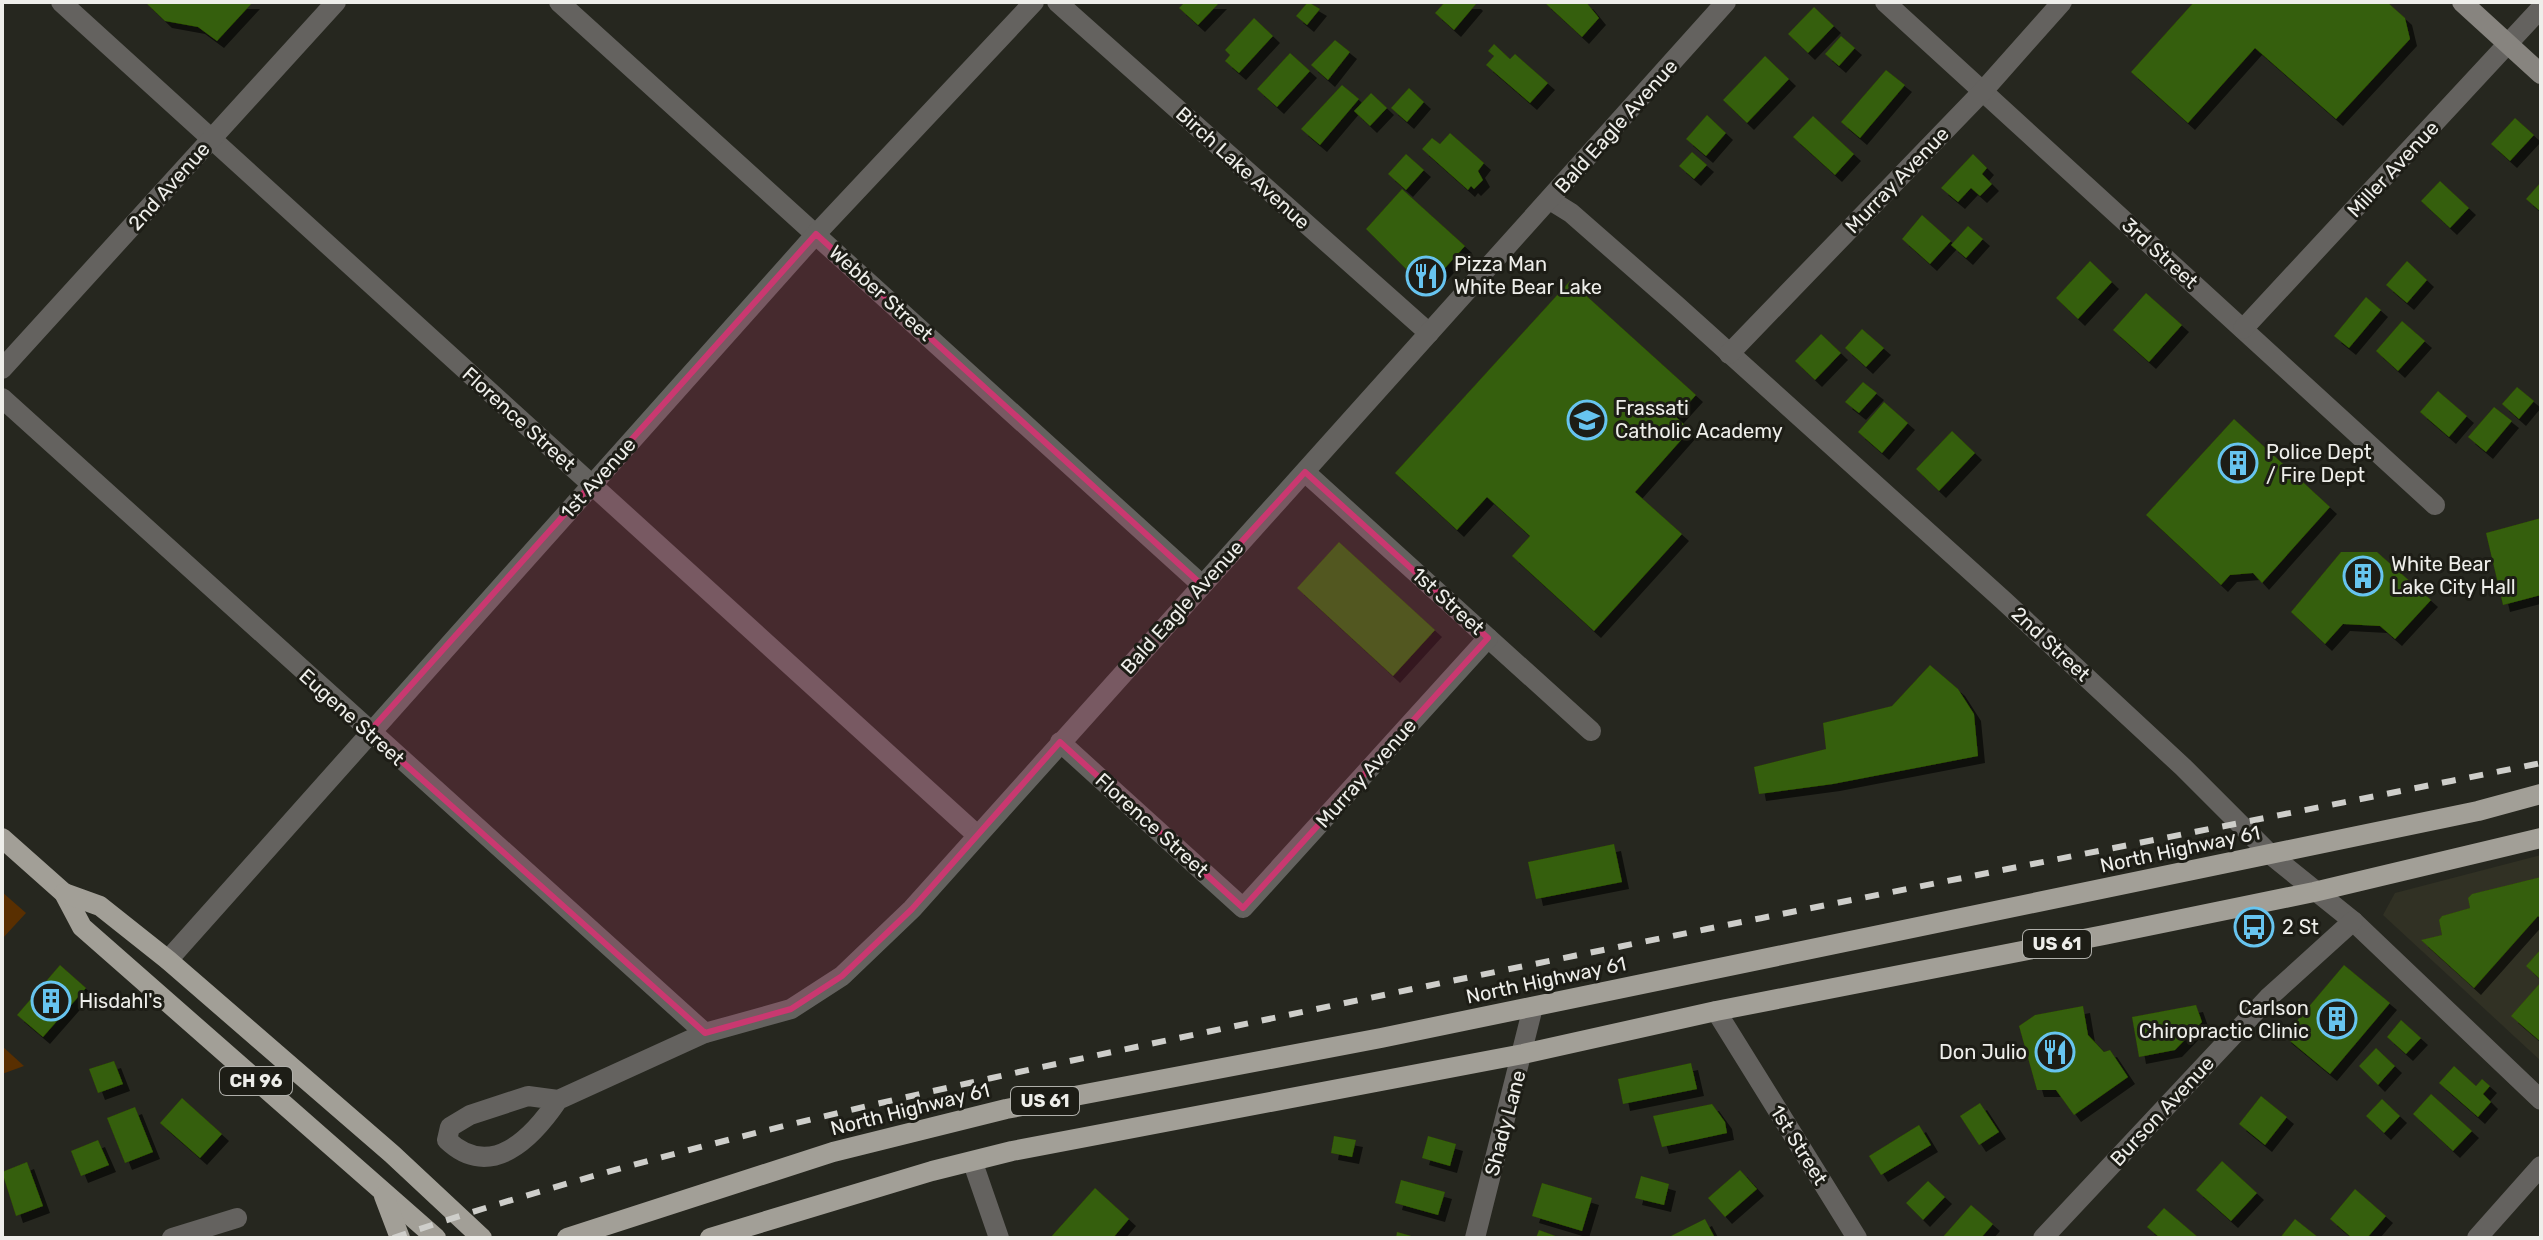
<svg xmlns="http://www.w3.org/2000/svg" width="2543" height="1240" viewBox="0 0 2543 1240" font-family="Rubik,sans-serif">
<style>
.built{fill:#313124}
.green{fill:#592f01}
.building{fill:#355f07;filter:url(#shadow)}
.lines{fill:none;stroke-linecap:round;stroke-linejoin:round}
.street{stroke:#64625f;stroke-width:20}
.secondary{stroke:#87847f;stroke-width:20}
.primary{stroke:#a29f97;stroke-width:20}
.rail{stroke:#cececa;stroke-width:6;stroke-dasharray:14 14;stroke-linecap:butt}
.marked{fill:#c93870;fill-opacity:0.2;stroke:#c93870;stroke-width:6;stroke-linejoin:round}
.labels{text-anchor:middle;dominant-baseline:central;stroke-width:6;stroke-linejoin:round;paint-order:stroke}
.shield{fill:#1d1d16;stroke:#afafaa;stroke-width:2}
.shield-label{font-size:18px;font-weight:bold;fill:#eeeeea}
.street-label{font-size:20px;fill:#eeeeea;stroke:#1d1d16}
.poi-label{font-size:20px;fill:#eeeeea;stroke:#1d1d16;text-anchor:start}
</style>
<defs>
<filter id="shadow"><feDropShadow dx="7" dy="7" stdDeviation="0" flood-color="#0009"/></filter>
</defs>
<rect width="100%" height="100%" fill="#26271f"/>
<polygon class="built" points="2541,855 2541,1061 2383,915 2395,893"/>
<g class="green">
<polygon points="2,892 26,913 2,939"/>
<polygon points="2,1046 24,1066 2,1074"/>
</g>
<g class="building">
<polygon points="145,2 253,2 217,41 198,27 165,21"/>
<polygon points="1185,2 1220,2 1198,25 1179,8"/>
<polygon points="1308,2 1320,9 1307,25 1296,16"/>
<polygon points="1445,2 1474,2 1476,4 1454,30 1435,13"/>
<polygon points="1544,2 1586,2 1599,18 1582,37"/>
<polygon points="2194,2 2387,2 2405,18 2410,39 2336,119 2255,48 2188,123 2131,72"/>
<polygon points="1814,7 1834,26 1808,53 1788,34"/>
<polygon points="1254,18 1273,36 1239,73 1225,61 1230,55 1225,50"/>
<polygon points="1841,36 1855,48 1839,66 1825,54"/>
<polygon points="1335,40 1350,52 1328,80 1311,65"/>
<polygon points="1494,44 1510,59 1515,54 1548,83 1530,103 1486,65 1494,56 1488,51"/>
<polygon points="1290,53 1310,71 1277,107 1257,89"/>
<polygon points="1765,56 1789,79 1747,123 1723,100"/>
<polygon points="1886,70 1905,85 1860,138 1841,122"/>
<polygon points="1342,85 1359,99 1320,145 1301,129"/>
<polygon points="1409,88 1424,102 1407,122 1391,108"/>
<polygon points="1371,93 1387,108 1370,126 1354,111"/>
<polygon points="1707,115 1726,133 1706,156 1686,139"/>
<polygon points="1813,116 1854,154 1835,175 1793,137"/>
<polygon points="2515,118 2534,135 2510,161 2491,144"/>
<polygon points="1450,133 1484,163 1478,171 1483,180 1474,189 1471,186 1468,190 1422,149 1432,138 1440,144"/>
<polygon points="1692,152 1707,165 1694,179 1679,166"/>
<polygon points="1406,154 1424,170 1406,190 1388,174"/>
<polygon points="1973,154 1987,168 1982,174 1992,184 1980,196 1971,188 1958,202 1941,188"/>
<polygon points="2440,181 2469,208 2450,228 2421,201"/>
<polygon points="2541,182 2541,212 2526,199"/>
<polygon points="1402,189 1465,246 1426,289 1366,229"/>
<polygon points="1922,215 1951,241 1930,264 1902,239"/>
<polygon points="1968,226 1983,239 1966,258 1951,245"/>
<polygon points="2090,261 2112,282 2078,319 2056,298"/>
<polygon points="2407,261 2427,280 2407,303 2386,285"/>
<polygon points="1570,281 1696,395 1676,417 1690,430 1635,492 1682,534 1594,631 1512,556 1530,536 1487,497 1457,530 1395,473"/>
<polygon points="2146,293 2182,325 2149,362 2113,330"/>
<polygon points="2366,297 2381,310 2349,348 2334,336"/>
<polygon points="2402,321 2425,341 2398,371 2376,351"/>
<polygon points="1862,329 1884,348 1866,367 1845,348"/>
<polygon points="1821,334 1841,353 1815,380 1795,361"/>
<polygon points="1863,382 1877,393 1859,413 1845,402"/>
<polygon points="2517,387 2534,401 2519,419 2502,404"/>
<polygon points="2438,391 2467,416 2449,437 2420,412"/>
<polygon points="1884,402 1908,423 1882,453 1858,432"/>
<polygon points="2494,407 2512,421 2486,452 2468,437"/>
<polygon points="2234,419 2330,507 2262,583 2253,573 2230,575 2221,585 2146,515"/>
<polygon points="1952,431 1975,453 1939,491 1916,469"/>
<polygon points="2541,518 2541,595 2503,605 2486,533"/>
<polygon points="1339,542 1435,630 1393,676 1297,588"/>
<polygon points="2341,552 2377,552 2431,600 2395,639 2380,626 2343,624 2325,644 2291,612"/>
<polygon points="1930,665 1958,689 1974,714 1978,756 1833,784 1759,794 1754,767 1826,749 1823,723 1892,706"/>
<polygon points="1614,844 1622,882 1536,899 1528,862"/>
<polygon points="2541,877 2541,919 2538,916 2474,988 2421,940 2442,935 2439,920 2442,916 2470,908 2468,898 2472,894"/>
<polygon points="2541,949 2541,980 2526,966"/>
<polygon points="60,965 86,988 43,1037 17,1015"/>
<polygon points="2344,965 2390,1003 2330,1074 2284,1036"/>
<polygon points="2541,982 2541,1042 2511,1016"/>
<polygon points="2196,1005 2202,1022 2175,1050 2139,1057 2132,1017"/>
<polygon points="2083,1006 2088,1035 2104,1052 2110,1050 2128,1077 2074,1115 2056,1090 2037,1090 2019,1026 2035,1015"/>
<polygon points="2401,1020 2421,1038 2406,1054 2387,1037"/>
<polygon points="2376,1048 2395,1066 2378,1085 2359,1066"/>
<polygon points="114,1061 123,1084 98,1093 89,1069"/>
<polygon points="1691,1063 1697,1089 1623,1104 1618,1079"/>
<polygon points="2454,1066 2476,1086 2482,1079 2490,1086 2483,1094 2491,1102 2478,1117 2439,1083"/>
<polygon points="2431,1094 2472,1131 2453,1151 2413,1114"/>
<polygon points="2261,1096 2287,1117 2265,1145 2239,1124"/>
<polygon points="182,1098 222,1134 200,1158 160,1123"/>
<polygon points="2382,1099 2400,1116 2384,1133 2366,1116"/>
<polygon points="1980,1103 1999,1132 1979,1145 1960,1116"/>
<polygon points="1712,1104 1725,1122 1727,1133 1662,1147 1653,1116"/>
<polygon points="135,1107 153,1152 125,1163 107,1118"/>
<polygon points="1919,1125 1931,1145 1881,1175 1869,1156"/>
<polygon points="1334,1136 1356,1140 1352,1157 1331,1153"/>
<polygon points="1428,1136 1456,1144 1450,1166 1422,1158"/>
<polygon points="98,1140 109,1165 81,1176 71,1151"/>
<polygon points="2222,1161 2257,1193 2231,1221 2196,1190"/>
<polygon points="27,1162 43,1206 16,1216 2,1172"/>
<polygon points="1740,1170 1757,1189 1725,1217 1708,1198"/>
<polygon points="1641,1176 1669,1184 1664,1205 1635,1198"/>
<polygon points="1401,1180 1445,1192 1438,1215 1395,1203"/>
<polygon points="1928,1181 1945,1197 1923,1220 1906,1203"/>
<polygon points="1542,1183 1592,1198 1582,1231 1532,1216"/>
<polygon points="1095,1188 1129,1219 1113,1238 1050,1238"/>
<polygon points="2355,1189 2386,1216 2367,1238 2352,1238 2330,1219"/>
<polygon points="1971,1205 1993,1224 1981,1238 1942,1238"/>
<polygon points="2164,1208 2199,1238 2160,1238 2147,1227"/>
<polygon points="1705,1219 1715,1238 1667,1238"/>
<polygon points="2295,1219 2319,1238 2280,1238"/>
<polygon points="1539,1230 1561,1238 1536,1238"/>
<polygon points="1397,1232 1415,1237 1415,1238 1396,1238"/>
</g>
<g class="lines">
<g class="street">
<polyline points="61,2 977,835"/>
<polyline points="559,2 1202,585"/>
<polyline points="1057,2 1429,333"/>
<polyline points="1885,2 2435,505"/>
<polyline points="1550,200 1571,213 1676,305 2003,600 2183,767 2271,855 2353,921 2541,1100"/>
<polyline points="2243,329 2541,8"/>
<polyline points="1729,354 1983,91 2062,2"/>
<polyline points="2,369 336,2"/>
<polyline points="2,398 705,1033"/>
<polyline points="1305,472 1591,731"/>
<polyline points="1060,742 1243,908 1488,638"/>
<polyline points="168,960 816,234 1034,2"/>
<polyline points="1716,1011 1857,1238"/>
<path d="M558,1100C533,1137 491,1182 447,1140L450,1127L470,1115L528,1096L558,1100L705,1033L791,1009L842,976L912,909L1726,2"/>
<polyline points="973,1163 999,1238"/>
<polyline points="172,1238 237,1218"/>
<polyline points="1475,1238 1533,1007"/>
<polyline points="2043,1238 2268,998 2353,921"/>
<polyline points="2477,1238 2541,1166"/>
</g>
<polyline class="secondary" points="2462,2 2541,74"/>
<g class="primary">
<polyline points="2,838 64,893 82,927 436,1238"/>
<polyline points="64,893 100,906 168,960 392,1154 482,1238"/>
<polyline points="384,1196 400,1238"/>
<polyline points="567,1238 833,1152 1006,1109 1381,1038 2478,811 2541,794"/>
<polyline points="710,1238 932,1171 1012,1151 1523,1054 1716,1011 2104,935 2314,892 2541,838"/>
</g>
<path class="rail" d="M393,1238C682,1140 984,1079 1283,1016C1702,928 2122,847 2541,763"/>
</g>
<path class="marked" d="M816,234L1202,585L1305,472L1488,638L1243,908L1060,742L912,909L842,976L791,1009L705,1033L369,732Z"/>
<defs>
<g id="restaurant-ring" transform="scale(2)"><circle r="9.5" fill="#1d1d16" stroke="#67c4ef" stroke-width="1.5"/><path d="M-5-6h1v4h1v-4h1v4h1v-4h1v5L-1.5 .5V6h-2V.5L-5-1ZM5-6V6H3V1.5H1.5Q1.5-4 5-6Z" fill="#67c4ef"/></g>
<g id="school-ring" transform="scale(2)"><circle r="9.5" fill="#1d1d16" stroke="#67c4ef" stroke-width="1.5"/><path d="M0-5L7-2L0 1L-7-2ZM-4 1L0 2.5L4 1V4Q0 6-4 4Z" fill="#67c4ef"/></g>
<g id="building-ring" transform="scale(2)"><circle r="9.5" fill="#1d1d16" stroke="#67c4ef" stroke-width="1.5"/><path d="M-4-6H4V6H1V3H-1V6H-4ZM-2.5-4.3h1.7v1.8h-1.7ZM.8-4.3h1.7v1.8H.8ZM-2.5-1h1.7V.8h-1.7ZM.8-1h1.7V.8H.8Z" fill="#67c4ef"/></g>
<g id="bus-ring" transform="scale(2)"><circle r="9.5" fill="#1d1d16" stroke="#67c4ef" stroke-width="1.5"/><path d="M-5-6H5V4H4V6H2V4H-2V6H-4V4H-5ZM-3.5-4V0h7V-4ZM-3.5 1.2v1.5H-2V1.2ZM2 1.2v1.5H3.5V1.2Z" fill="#67c4ef"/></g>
</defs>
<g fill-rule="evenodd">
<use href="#restaurant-ring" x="1426" y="276"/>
<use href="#school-ring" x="1587" y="420"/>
<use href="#building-ring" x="2238" y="463"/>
<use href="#building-ring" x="2363" y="576"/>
<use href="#bus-ring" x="2254" y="927"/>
<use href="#building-ring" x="51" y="1001"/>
<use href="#building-ring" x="2337" y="1019"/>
<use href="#restaurant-ring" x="2055" y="1052"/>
</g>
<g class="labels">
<g class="shield">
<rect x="2023" y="930" width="68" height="28" rx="6"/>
<rect x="220" y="1067" width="72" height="28" rx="6"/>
<rect x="1011" y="1087" width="68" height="28" rx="6"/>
</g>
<g class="shield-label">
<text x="2057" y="944">US 61</text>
<text x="256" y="1081">CH 96</text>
<text x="1045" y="1101">US 61</text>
</g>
<g class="street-label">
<text transform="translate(1616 126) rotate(-48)">Bald Eagle Avenue</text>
<text transform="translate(1243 168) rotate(42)">Birch Lake Avenue</text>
<text transform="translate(2393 169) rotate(-47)">Miller Avenue</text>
<text transform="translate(1897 180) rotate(-46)">Murray Avenue</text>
<text transform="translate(169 186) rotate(-48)">2nd Avenue</text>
<text transform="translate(2160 253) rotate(42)">3rd Street</text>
<text transform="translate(881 293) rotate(42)">Webber Street</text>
<text transform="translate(519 419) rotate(42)">Florence Street</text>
<text transform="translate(598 478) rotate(-48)">1st Avenue</text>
<text transform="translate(1448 601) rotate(42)">1st Street</text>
<text transform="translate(1182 607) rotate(-48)">Bald Eagle Avenue</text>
<text transform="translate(2051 644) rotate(43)">2nd Street</text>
<text transform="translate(352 717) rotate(42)">Eugene Street</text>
<text transform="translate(1366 773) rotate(-48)">Murray Avenue</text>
<text transform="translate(1152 825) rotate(42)">Florence Street</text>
<text transform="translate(2180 849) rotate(-12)">North Highway 61</text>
<text transform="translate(1546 980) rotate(-12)">North Highway 61</text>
<text transform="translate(910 1109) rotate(-14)">North Highway 61</text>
<text transform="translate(2162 1111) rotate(-47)">Burson Avenue</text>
<text transform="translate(1505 1123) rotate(-75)">Shady Lane</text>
<text transform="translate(1799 1145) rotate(58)">1st Street</text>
</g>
<g class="poi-label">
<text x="1454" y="264">Pizza Man<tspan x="1454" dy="23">White Bear Lake</tspan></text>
<text x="1615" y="408">Frassati<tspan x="1615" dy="23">Catholic Academy</tspan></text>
<text x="2266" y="452">Police Dept<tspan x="2266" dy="23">/ Fire Dept</tspan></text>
<text x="2391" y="564">White Bear<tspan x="2391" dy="23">Lake City Hall</tspan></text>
<text x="2282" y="927">2 St</text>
<text x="79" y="1001">Hisdahl's</text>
<text x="2309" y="1008" text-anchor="end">Carlson<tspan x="2309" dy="23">Chiropractic Clinic</tspan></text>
<text x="2027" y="1052" text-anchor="end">Don Julio</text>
</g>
</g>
<rect width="2543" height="1240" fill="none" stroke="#eeeeea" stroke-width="8"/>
</svg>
